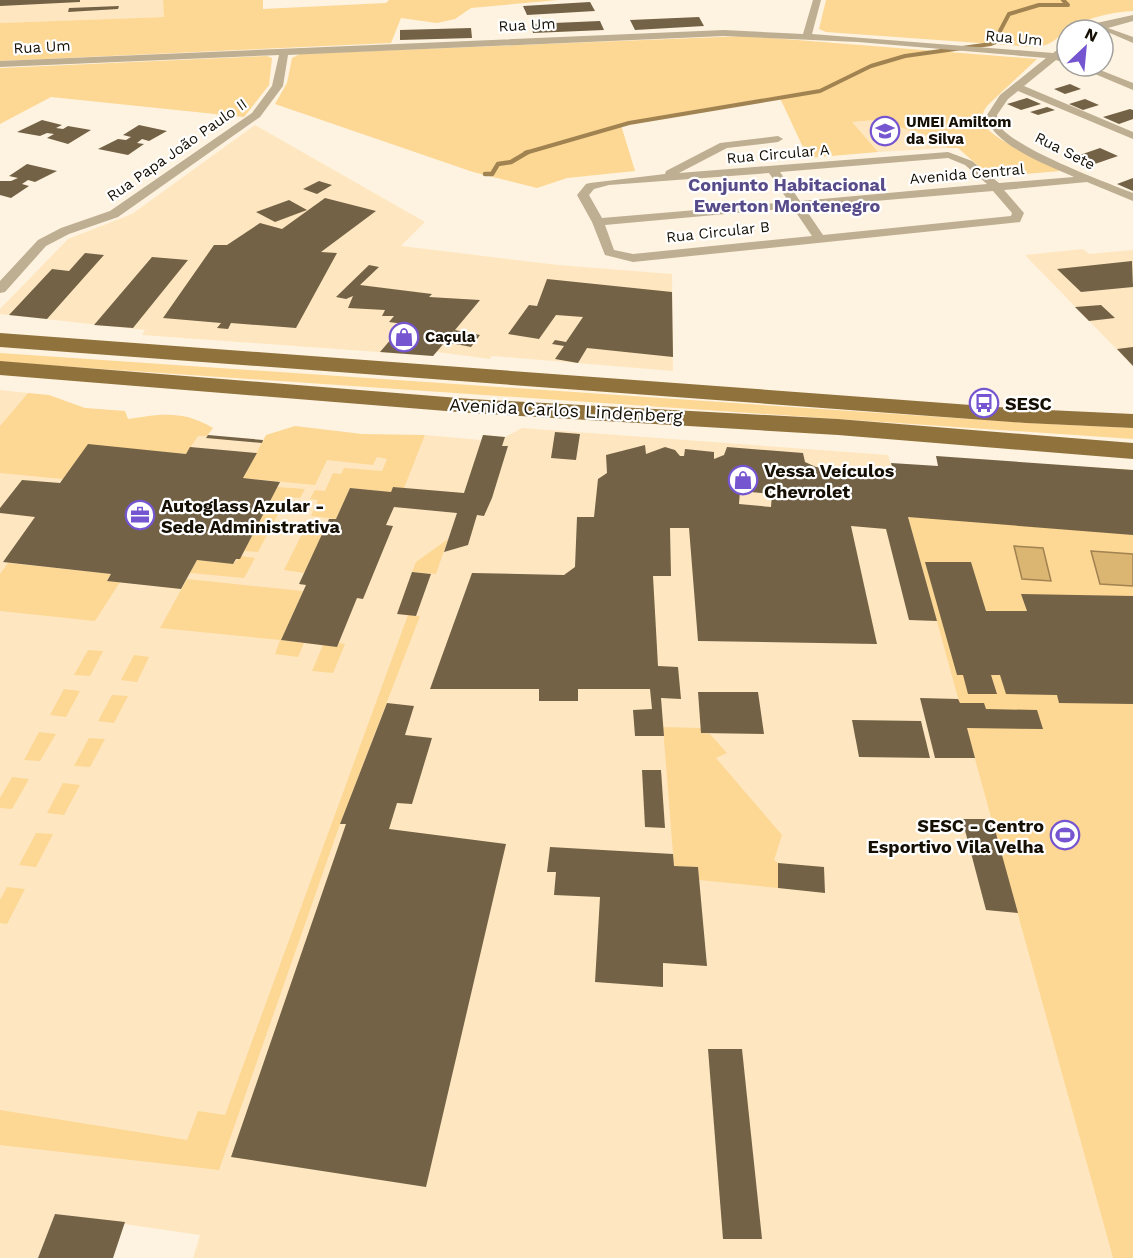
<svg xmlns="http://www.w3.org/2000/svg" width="1133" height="1258" viewBox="0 0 1133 1258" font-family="'Work Sans',sans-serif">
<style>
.built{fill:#fee7c0}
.green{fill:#fdd794}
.water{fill:#dbb572;stroke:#a08351;stroke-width:1.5}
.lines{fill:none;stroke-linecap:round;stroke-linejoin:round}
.stream-far1{stroke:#a08351;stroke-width:4}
.stream{stroke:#a08351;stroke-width:4.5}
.building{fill:#736246;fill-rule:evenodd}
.street{fill:#beae92;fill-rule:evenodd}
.primary{fill:#90723c;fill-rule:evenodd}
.labels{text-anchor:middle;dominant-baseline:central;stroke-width:4.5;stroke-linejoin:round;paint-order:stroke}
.far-street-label{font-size:15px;fill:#150f04;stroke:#fff}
.far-poi-label{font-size:15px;font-weight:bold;fill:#150f04;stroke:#fff;text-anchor:start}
.far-quarter-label{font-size:18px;font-weight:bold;fill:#584b8a;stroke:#fff}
.poi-label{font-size:18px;font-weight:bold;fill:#150f04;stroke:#fff;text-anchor:start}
.street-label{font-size:18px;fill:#150f04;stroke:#fff}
</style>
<rect width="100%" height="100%" fill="#fef3e0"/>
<g class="built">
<polygon points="0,0 163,0 165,17 0,23"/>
<polygon points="876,120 939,139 948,148 878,152 851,122"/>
<polygon points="255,125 425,222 401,246 558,265 672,274 673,371 492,356 490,359 437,352 433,356 142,335 145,330 0,314 0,309 68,239 132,214"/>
<polygon points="1083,249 1089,254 1133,250 1133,366 1025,255"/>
<polygon points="0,390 28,393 7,418 417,455 425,435 481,440 483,435 505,437 522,428 888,455 913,531 1113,1258 193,1258 200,1235 55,1214 38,1258 0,1258"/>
</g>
<g class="green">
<polygon points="163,0 263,0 263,9 386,3 389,0 558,0 471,8 455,19 437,23 401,18 391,43 0,61 0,23 164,17"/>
<path d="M826,0H1133V11C1113,12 1091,17 1074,26C1059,34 1053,47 1034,47L826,32L819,29Z"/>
<path d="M745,36L1037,59L990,103C984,109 980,115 984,124C991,139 1044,162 1060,171L991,177L958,148H948L939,139L876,120L852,122L878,152L808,158L780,98L621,125L635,171L567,178L537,188L473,172L275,104L287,83L292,58L300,54Z"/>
<polygon points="267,56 272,58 269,85 244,117 51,97 0,124 0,68"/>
<polygon points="0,353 1028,423 1133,428 1133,439 0,362"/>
<path d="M28,393L49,395L85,408L125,411L128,419C161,414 183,410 213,428L207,436H198L186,454L88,445L63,479L0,473V426Z"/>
<polygon points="295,426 362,434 425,435 404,488 393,487 391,492 350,488 336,519 311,516 318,500 310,499 315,490 325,491 333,473 341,474 344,468 382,471 387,459 377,457 373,465 327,460 315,485 243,478 266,435"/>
<polygon points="1005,462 1133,470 1133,1258 1113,1258 908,517"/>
<polygon points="277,487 305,489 300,498 287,497 258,552 244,551"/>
<polygon points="308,522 327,524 304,573 284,570"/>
<polygon points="448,539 436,574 412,572 416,562"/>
<polygon points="241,556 255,558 244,578 190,573 197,560 233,564"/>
<polygon points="8,563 111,574 107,580 120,582 95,621 0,611 0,574"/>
<polygon points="187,579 303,591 281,640 304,643 298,657 275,654 280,640 160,628"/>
<polygon points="408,615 420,616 340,824 219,1170 0,1145 0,1110 187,1140 198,1111 225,1115"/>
<polygon points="339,643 345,644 333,673 312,671 323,645 337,647"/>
<polygon points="88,650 103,651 90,676 74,675"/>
<polygon points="134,655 149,657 137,682 121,680"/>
<polygon points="64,689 80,691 66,717 50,715"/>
<polygon points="112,695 128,696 114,723 98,721"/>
<polygon points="663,727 701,728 701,733 710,734 727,753 716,758 782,835 774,860 778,863 778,888 699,880 698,867 674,866"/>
<polygon points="39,732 56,734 40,761 24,760"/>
<polygon points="89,738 105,739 90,767 74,766"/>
<polygon points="12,777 29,779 12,809 0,808 0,798"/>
<polygon points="63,783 80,785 64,815 47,813"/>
<polygon points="36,833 53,834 36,867 19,865"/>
<polygon points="7,887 25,889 7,924 0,923 0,900"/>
</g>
<g class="water">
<polygon points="1014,546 1043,548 1051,581 1022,579"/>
<polygon points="1091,551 1133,554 1133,586 1100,584"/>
</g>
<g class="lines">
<polyline class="stream-far1" points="525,153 629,123 820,91 871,66 905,56 991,44 1001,40 1000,31 1009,14 1039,5 1068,5 1063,0"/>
<polyline class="stream" points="485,174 492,174 498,164 511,162 528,152"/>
</g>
<g class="building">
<polygon points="0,0 80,0 80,2 0,6"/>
<polygon points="590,2 595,11 527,15 523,6"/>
<polygon points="119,6 118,9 68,12 69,8"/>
<polygon points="699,17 704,26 635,30 630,20"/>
<polygon points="600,21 604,30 533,33 531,24"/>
<polygon points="471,28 472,38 400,40 400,30"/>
<polygon points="1070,84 1081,89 1065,94 1054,89"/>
<polygon points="1027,98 1041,104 1021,110 1007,104"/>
<polygon points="1085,99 1099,105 1083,110 1069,104"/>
<polygon points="1047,107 1055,110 1038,115 1030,112"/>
<polygon points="1130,109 1133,110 1133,119 1119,124 1103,117"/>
<polygon points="42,120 62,125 56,128 63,129 68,126 91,130 68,144 47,138 54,134 47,133 40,136 17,132"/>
<polygon points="139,125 167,131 149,141 142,139 137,143 144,144 128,155 98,149 118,139 126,140 131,137 123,135"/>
<polygon points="1100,148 1118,156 1092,165 1074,157"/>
<polygon points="27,164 57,171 35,182 28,180 22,184 29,186 11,198 0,195 0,181 11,181 18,178 9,176"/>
<polygon points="1133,178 1133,191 1117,184"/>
<polygon points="319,181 332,185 317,194 303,189"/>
<polygon points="325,198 376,211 321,252 337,253 296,328 231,323 228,329 217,328 221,323 163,318 214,245 227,245 260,223 282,229"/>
<polygon points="289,200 307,210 275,222 256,212"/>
<polygon points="85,253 104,255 47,319 9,315 52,269 69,271"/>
<polygon points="152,257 188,260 133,328 94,325"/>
<polygon points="1132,261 1133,287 1081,292 1057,269"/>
<polygon points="369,265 379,267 360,285 432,294 429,297 480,300 455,330 480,335 471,347 445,342 433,356 380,352 404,324 389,322 394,316 382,316 385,310 348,308 353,296 346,299 336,297"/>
<polygon points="547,279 672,292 673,357 587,348 578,363 555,359 564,346 552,344 555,340 566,342 583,317 556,315 539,339 508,334 529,305 537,306"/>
<polygon points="1101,305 1115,318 1089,321 1075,307"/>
<polygon points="1133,347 1133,366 1117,349"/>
<polygon points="555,432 580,434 576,460 551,458"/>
<polygon points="208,435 263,440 262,443 206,438"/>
<polygon points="483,435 505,437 502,446 508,446 492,498 484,516 477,515 468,545 444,552 457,513 394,507 386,525 393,526 363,599 357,598 337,647 281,640 306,585 299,584 329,519 336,519 350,488 391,492 393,487 464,493"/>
<polygon points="88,444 186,454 190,447 257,453 243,478 280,482 240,559 236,559 233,564 197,560 181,589 107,581 111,574 3,562 35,517 0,513 0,508 22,480 60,483"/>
<path d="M645,445L646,454L665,447L675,450L680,456H684L685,449L714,452V459L724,455L727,447L803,453L805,462L816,467L894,473L891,463L938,466L936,456L1133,470V535L908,517L937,621L909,620L886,529L851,526L877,644L698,641L689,528H670L671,576H653L658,666L678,667L681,699L661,698L664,736H635L633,710L652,709L650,689H578V701H539V689H430L472,573L564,575L575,567L577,517H594L598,479L607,473L606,455ZM740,491L772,494L771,507L739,504Z"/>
<polygon points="925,562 971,562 986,611 1027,611 1021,594 1133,596 1133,704 1059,703 1057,695 1006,694 1000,675 991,675 997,694 968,694 963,675 957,675"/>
<polygon points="412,572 431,574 416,616 397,614"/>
<polygon points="698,692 758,692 764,734 701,733"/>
<polygon points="920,698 958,699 960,703 984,703 986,709 1037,710 1043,729 967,728 975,758 935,758"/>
<polygon points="387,703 414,706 405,735 432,738 412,804 397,803 389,829 506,844 426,1187 231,1157 346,824 340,824"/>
<polygon points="852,720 921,721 930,758 859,757"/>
<polygon points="642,770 661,770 665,828 645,827"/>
<polygon points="962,819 992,819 1018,913 986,910"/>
<polygon points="550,847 673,854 674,866 698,867 707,966 663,963 663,987 595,982 600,897 554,895 556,872 547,872"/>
<polygon points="778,863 824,867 825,893 778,888"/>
<polygon points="708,1049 742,1049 762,1239 723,1239"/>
<polygon points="55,1214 125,1222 113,1258 38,1258"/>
</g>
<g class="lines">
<g class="street">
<path d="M813,0H821L812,34L1053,53L1067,43V51L1062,55L1067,57V64L1056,60L1024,86L1133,132V139L1018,91L1008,99L997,115C998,120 998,124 1001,128C1022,151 1102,181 1133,193V201L1087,182L1004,190L1024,213L1020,222L633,262L605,255L592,222L577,195L586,184L590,183L665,174L666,171L720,143L778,136L783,139L778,142L727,148L679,173L948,152L972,161L999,183L1074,177C1050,166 989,144 987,115L1000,95L1046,58L858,42L724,36L288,55L283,86L260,117L118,217L69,234L46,246L5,292L0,293V281L38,240L61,228L110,211L252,113L272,86L279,55L0,67V61L724,30L803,34ZM948,158L965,165L987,184L800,201L780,172ZM769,173L789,202L602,218L589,195L594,189L609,185ZM993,191L1012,213L1011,216L823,235L804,207ZM793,208L812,236L633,254L614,250L605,225Z"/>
<polygon points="1133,15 1133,21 1108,28 1133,37 1133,43 1103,30 1083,30 1092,24"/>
<polygon points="1076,66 1090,66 1133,83 1133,90"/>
</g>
<g class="primary">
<polygon points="0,333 1026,409 1133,414 1133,428 1026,423 0,347"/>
<polygon points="0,361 471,399 838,419 1133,443 1133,459 838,435 471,413 0,375"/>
</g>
</g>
<defs>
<g id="school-ring" transform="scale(1.5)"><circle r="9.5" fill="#fff" stroke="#7556d0" stroke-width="1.5"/><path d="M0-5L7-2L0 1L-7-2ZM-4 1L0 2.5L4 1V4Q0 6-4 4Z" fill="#7556d0"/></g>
<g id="shop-ring" transform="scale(1.5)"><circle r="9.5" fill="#fff" stroke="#7556d0" stroke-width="1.5"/><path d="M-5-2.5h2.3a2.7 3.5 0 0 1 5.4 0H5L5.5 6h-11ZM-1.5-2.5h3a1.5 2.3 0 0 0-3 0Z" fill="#7556d0"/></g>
<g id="bus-ring" transform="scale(1.5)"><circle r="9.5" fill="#fff" stroke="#7556d0" stroke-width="1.5"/><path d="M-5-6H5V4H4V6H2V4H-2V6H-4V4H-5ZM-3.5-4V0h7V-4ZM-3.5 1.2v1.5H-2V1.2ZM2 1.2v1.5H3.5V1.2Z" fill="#7556d0"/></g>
<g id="office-ring" transform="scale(1.5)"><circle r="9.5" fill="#fff" stroke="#7556d0" stroke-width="1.5"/><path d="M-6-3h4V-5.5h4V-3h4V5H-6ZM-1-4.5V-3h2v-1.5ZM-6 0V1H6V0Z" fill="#7556d0"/></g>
<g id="stadium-ring" transform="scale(1.5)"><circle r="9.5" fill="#fff" stroke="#7556d0" stroke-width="1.5"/><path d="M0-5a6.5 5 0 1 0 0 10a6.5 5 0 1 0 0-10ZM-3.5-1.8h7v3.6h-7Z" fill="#7556d0"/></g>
</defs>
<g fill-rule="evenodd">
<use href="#school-ring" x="885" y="131"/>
<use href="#shop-ring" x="404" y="337"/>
<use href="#bus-ring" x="984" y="403"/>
<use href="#shop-ring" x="743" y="480"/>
<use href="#office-ring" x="140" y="515"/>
<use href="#stadium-ring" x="1065" y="835"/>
</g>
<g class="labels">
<g class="far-street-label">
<text transform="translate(527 25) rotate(-3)">Rua Um</text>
<text transform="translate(1014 38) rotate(5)">Rua Um</text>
<text transform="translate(42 47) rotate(-3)">Rua Um</text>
<text transform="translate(177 150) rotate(-35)">Rua Papa João Paulo II</text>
<text transform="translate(1065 151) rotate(27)">Rua Sete</text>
<text transform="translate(778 154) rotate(-5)">Rua Circular A</text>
<text transform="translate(967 174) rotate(-5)">Avenida Central</text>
<text transform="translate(718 232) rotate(-6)">Rua Circular B</text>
</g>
<g class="far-poi-label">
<text x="906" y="122">UMEI Amiltom<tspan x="906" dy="17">da Silva</tspan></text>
<text x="425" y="337">Caçula</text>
</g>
<g class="far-quarter-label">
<text x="787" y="184">Conjunto Habitacional<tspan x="787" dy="21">Ewerton Montenegro</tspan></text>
</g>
<g class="poi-label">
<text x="1005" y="403">SESC</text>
<text x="764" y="470">Vessa Veículos<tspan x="764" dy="21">Chevrolet</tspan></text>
<text x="161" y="505">Autoglass Azular -<tspan x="161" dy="21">Sede Administrativa</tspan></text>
<text x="1044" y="825" text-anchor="end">SESC - Centro<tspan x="1044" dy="21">Esportivo Vila Velha</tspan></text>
</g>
<g class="street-label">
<text transform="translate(566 410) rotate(3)">Avenida Carlos Lindenberg</text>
</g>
</g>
<g transform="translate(1085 48) rotate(26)"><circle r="28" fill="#ffffff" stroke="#a19f9b" stroke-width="1.5"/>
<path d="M0-4.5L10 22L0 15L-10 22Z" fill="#7556d0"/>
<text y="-9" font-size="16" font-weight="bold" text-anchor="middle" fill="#150f04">N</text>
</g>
</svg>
